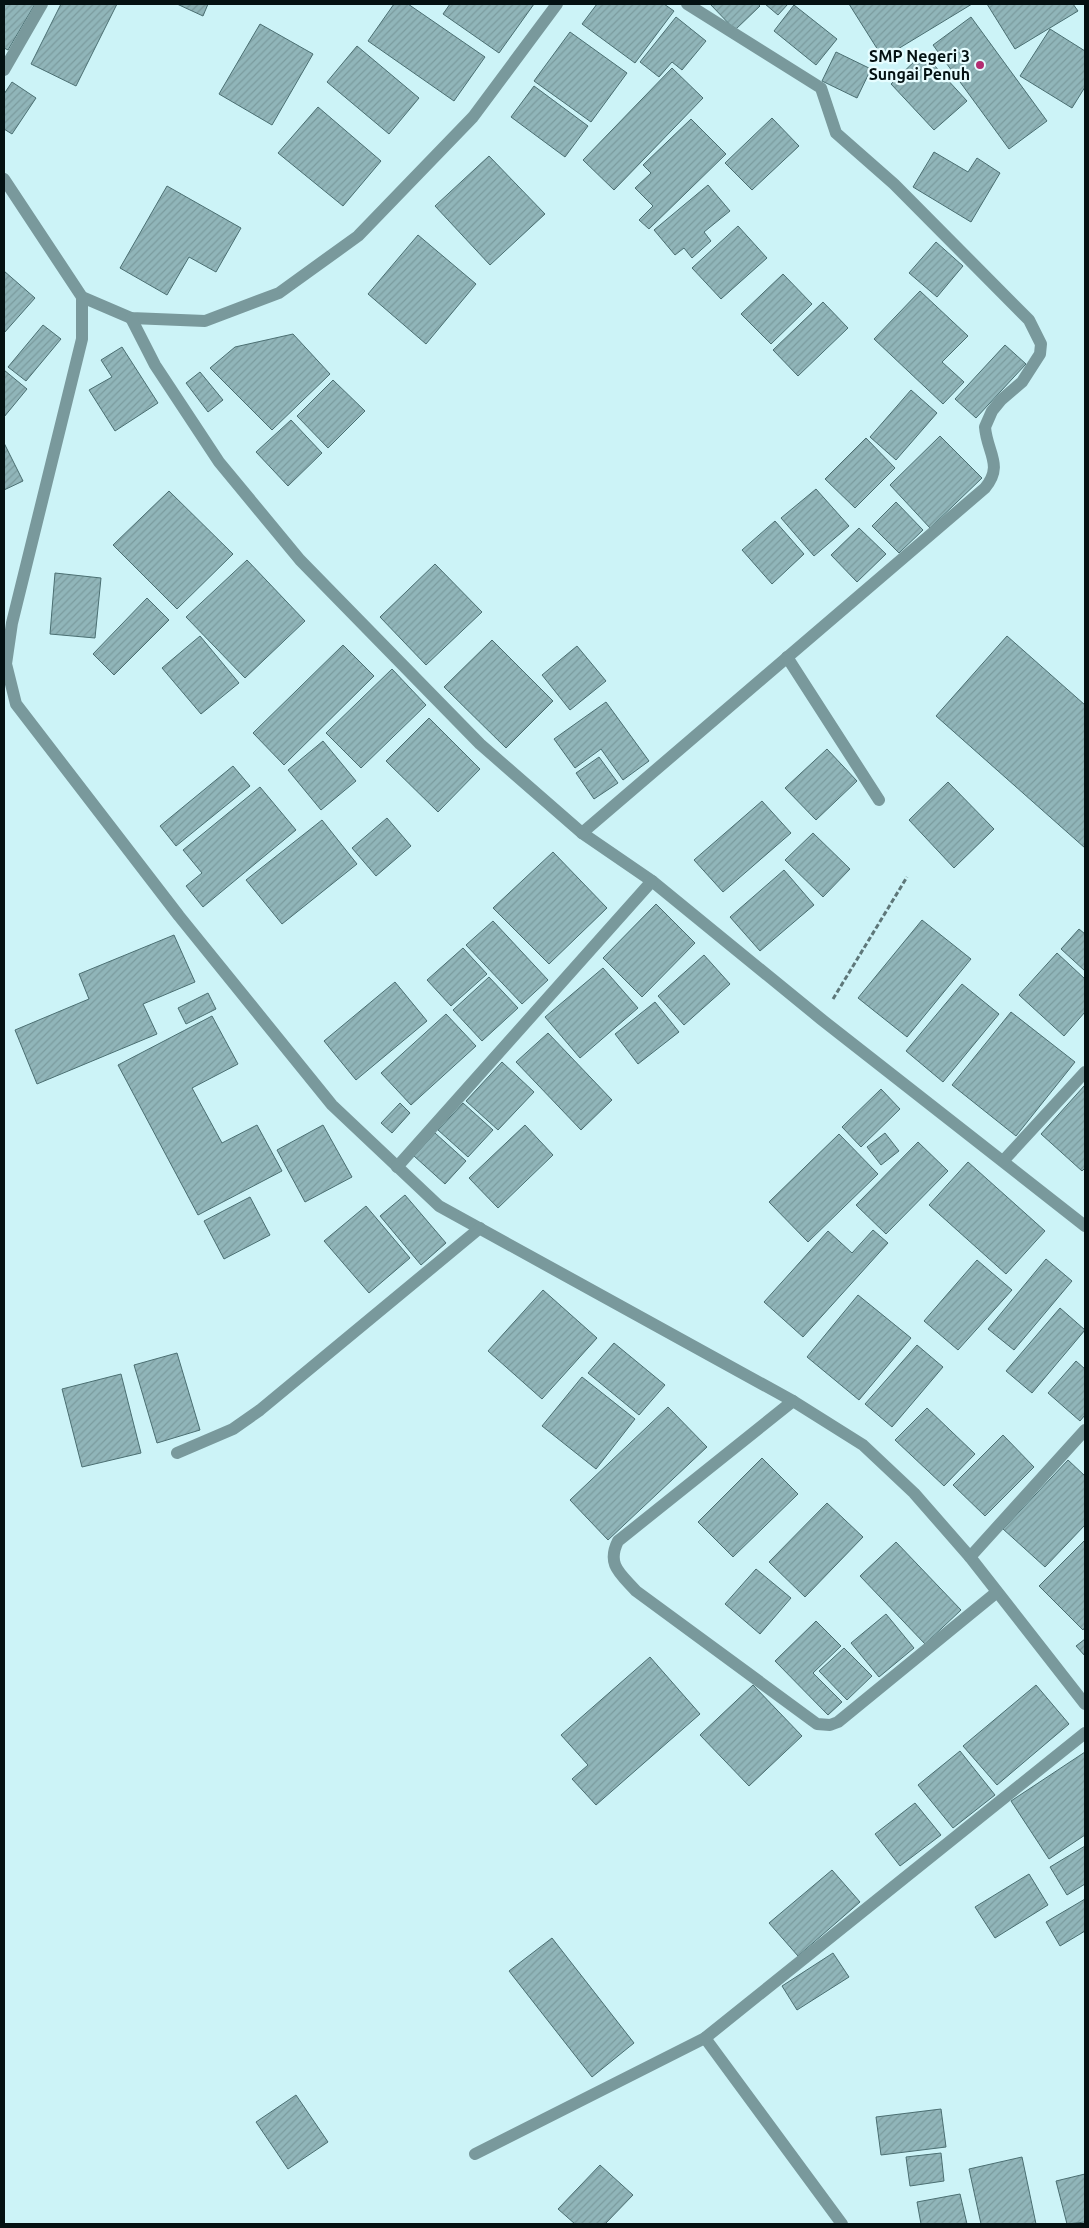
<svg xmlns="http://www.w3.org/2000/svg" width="1089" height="2228" viewBox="0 0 1089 2228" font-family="Ubuntu,sans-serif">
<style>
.building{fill:url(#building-hatch);stroke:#4b6f72}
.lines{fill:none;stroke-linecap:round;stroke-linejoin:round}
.path{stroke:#5e7779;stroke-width:3;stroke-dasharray:5 2.5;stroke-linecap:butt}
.minor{stroke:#79999c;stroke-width:12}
.poi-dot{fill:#b32d71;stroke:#e6fdff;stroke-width:2}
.labels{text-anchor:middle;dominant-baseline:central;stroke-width:4.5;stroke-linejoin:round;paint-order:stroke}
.poi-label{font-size:16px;font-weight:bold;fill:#041112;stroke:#e6fdff;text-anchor:end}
</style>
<defs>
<pattern id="building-hatch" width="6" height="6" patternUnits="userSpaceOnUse" patternTransform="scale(1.25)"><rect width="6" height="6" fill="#90b5b9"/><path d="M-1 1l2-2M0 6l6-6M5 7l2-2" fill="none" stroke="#7b9b9e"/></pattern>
</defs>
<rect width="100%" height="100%" fill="#ccf3f7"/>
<g class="building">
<polygon points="4,4 35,4 8,50 4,48"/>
<polygon points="61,4 117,4 76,86 31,64"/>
<polygon points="177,4 208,4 203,16"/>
<polygon points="394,4 408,4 485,57 454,101 368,41"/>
<polygon points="450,4 534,4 499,53 443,14"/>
<polygon points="597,4 664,4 674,11 635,63 582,24"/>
<polygon points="710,4 758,4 760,6 735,30"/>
<polygon points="765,4 788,4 778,15"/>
<polygon points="849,4 972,4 883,58"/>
<polygon points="987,4 1073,4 1078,11 1015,49"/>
<polygon points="794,5 837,39 816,65 774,31"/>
<polygon points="676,17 706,41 682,70 672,62 659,77 640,62"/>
<polygon points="971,17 1047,121 1009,149 933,45"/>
<polygon points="260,24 313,54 272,125 219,94"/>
<polygon points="1050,29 1085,51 1085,87 1072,108 1020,76"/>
<polygon points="570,32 627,73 591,122 534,81"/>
<polygon points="357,46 419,98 389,134 327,82"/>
<polygon points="836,52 871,69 857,98 822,81"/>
<polygon points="923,53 967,101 934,130 891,84"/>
<polygon points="672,68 703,98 614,190 583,160"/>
<polygon points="12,82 36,98 12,134 4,129 4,94"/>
<polygon points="534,86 588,126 565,157 511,117"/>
<polygon points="318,107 381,161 343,206 278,153"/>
<polygon points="772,118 799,146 752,190 725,163"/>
<polygon points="691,119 726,154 649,229 639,220 653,206 635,188 651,173 643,165"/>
<polygon points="934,152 968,172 977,158 1000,173 971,222 913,187"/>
<polygon points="489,156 545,214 490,265 435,206"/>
<polygon points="708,185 730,211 704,232 711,241 692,258 684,248 675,255 654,230"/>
<polygon points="167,186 241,228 216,272 189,257 167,295 120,268"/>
<polygon points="738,226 767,258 721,299 692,268"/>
<polygon points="418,235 476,284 426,344 368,294"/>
<polygon points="936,242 963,266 937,297 909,273"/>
<polygon points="4,271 35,298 4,333"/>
<polygon points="783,274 812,304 771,344 741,314"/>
<polygon points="920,291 968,336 942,362 964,382 943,404 874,339"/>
<polygon points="823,302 848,328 798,376 773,350"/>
<polygon points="43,325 61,339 26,381 8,367"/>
<polygon points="293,334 330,374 272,430 210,368 235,347"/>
<polygon points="1005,345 1026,364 976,418 955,399"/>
<polygon points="122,347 158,403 115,431 89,390 112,377 101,360"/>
<polygon points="4,370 27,389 4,417"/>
<polygon points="200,372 223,400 208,412 186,383"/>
<polygon points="333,380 365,411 328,448 297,416"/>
<polygon points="911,390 937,413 896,460 870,437"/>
<polygon points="291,420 322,453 288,486 256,452"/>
<polygon points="940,436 982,478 930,528 890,485"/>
<polygon points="866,438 895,468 855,508 825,479"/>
<polygon points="4,443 23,481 4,490"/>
<polygon points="816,489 849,526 814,556 781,518"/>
<polygon points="169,491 233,554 177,609 113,545"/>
<polygon points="896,502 923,530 899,553 872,526"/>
<polygon points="775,521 804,554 772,584 742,550"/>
<polygon points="859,528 886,554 857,582 831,555"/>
<polygon points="247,560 305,621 245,678 186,617"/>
<polygon points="435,564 482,612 426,665 380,617"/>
<polygon points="55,573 101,578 95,638 50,634"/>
<polygon points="147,598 169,620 114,675 93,654"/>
<polygon points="200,636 239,683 201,714 162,668"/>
<polygon points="1007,636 1085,705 1085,848 936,716"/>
<polygon points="492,640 553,701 506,748 444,687"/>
<polygon points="343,645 374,676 284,765 253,733"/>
<polygon points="577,646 606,681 570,710 542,675"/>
<polygon points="392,669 426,705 361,768 326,733"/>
<polygon points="606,702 649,761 623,780 601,749 575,768 554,739"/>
<polygon points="429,718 480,769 438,812 386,761"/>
<polygon points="323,741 356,781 321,810 288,770"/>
<polygon points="827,749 857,781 816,820 785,788"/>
<polygon points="599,757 618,783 594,799 576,773"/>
<polygon points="233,766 250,786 176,846 160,826"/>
<polygon points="948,782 994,829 954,868 909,820"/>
<polygon points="260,787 296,830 203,907 186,886 202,873 183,850"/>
<polygon points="762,801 791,833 723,892 694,860"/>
<polygon points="387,818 411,846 376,876 352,848"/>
<polygon points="322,820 357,864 282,924 246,880"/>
<polygon points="813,833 850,869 823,897 785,860"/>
<polygon points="553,852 607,908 549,964 493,908"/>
<polygon points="784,870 814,905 760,951 730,917"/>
<polygon points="656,904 695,943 642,997 603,958"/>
<polygon points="922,920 971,959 907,1037 858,998"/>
<polygon points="493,921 548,980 522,1004 466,945"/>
<polygon points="1079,929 1085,934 1085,971 1061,949"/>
<polygon points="174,935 195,982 143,1004 157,1034 37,1084 15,1030 89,999 79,974"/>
<polygon points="463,948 487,974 451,1006 427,980"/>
<polygon points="1057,953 1085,979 1085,1012 1064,1036 1019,995"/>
<polygon points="704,955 730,984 684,1025 658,996"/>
<polygon points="603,968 638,1008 580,1058 545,1017"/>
<polygon points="489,977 518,1008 482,1041 453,1010"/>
<polygon points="395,982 427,1021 356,1080 324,1041"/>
<polygon points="962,984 999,1014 943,1082 906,1051"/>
<polygon points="208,993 216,1009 186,1024 178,1008"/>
<polygon points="655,1002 679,1032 638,1064 615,1034"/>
<polygon points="1011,1012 1075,1062 1016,1136 952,1085"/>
<polygon points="446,1014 476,1046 411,1105 381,1073"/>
<polygon points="212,1016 238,1064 192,1088 222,1143 257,1125 282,1171 198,1215 118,1065"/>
<polygon points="548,1033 612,1100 581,1130 516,1062"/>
<polygon points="502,1062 534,1092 498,1130 466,1101"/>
<polygon points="1085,1085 1085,1168 1082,1171 1041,1134"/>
<polygon points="881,1089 900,1109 861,1147 842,1127"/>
<polygon points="400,1103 410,1113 392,1133 381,1123"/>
<polygon points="463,1103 493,1130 468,1157 438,1130"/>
<polygon points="323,1125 352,1177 305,1202 277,1150"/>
<polygon points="525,1125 553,1155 498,1208 469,1178"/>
<polygon points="435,1133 466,1161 445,1184 414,1156"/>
<polygon points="885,1133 899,1151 881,1165 867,1147"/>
<polygon points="839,1134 878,1174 808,1242 769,1202"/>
<polygon points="918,1142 948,1171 886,1234 856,1205"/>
<polygon points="968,1162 1045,1231 1006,1274 929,1205"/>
<polygon points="405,1195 446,1243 421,1265 380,1216"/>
<polygon points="250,1197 270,1235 224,1259 204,1221"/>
<polygon points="366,1206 410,1258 369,1293 324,1241"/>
<polygon points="873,1230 888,1243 803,1337 764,1302 828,1231 852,1253"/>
<polygon points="1046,1259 1072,1281 1014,1350 988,1329"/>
<polygon points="977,1260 1012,1290 958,1350 924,1321"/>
<polygon points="543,1290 597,1338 542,1399 488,1351"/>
<polygon points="858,1295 911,1338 859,1400 807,1357"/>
<polygon points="1060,1308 1085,1330 1032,1393 1006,1371"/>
<polygon points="614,1343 665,1385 639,1415 588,1373"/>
<polygon points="917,1345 943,1367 892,1427 865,1404"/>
<polygon points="177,1353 200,1430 157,1443 134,1365"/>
<polygon points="1076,1361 1085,1369 1085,1415 1080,1421 1048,1393"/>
<polygon points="121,1374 141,1453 82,1467 62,1389"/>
<polygon points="582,1377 635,1419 596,1469 542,1426"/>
<polygon points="668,1407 707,1447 608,1540 570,1500"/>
<polygon points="927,1408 975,1454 944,1486 895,1440"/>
<polygon points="1003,1435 1034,1467 985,1516 953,1485"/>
<polygon points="762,1458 798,1494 733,1557 698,1522"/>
<polygon points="1068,1460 1085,1476 1085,1525 1045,1567 1003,1529"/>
<polygon points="827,1503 863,1537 805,1597 769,1562"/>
<polygon points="1085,1540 1085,1627 1083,1630 1039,1586"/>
<polygon points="896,1542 961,1610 925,1644 860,1576"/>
<polygon points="756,1569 791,1598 760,1634 725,1604"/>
<polygon points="886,1614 914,1648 879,1677 851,1643"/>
<polygon points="816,1621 841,1646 813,1673 842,1702 828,1715 775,1661"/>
<polygon points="1085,1639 1085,1656 1076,1646"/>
<polygon points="844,1648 872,1676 847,1700 819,1671"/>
<polygon points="650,1657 700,1714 596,1805 572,1779 588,1765 561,1735"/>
<polygon points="753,1685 802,1736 749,1786 700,1735"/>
<polygon points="1036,1685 1069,1724 997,1785 963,1746"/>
<polygon points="960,1751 995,1795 953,1828 918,1785"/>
<polygon points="1085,1752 1085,1835 1049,1859 1011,1801"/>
<polygon points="915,1803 941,1835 900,1866 875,1834"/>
<polygon points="1085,1846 1085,1884 1067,1895 1050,1867"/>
<polygon points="832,1870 860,1902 798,1956 769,1923"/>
<polygon points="1029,1874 1048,1905 995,1938 975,1907"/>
<polygon points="1085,1899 1085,1931 1060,1946 1046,1922"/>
<polygon points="552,1938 634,2043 592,2077 509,1971"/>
<polygon points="833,1953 849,1977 797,2010 782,1986"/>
<polygon points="296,2095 328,2142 288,2169 256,2122"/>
<polygon points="941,2109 946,2147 881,2155 876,2117"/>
<polygon points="941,2153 944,2181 910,2186 906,2157"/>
<polygon points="1022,2157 1036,2224 981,2224 969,2169"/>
<polygon points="600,2165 633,2195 605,2224 575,2224 558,2209"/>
<polygon points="1085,2174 1085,2222 1067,2224 1056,2181"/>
<polygon points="960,2194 967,2224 921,2224 917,2202"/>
</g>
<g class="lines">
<polyline class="path" points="833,999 907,877"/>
<g class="minor">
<polyline points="4,70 42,4"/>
<polyline points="4,179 82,297 131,318 205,321 279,293 358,236 473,117 557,4"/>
<polyline points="82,297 82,339 12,623 6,664 16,704 179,916 332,1105 439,1206 793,1401 863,1445 914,1493 970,1557 1085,1704"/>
<polyline points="131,318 155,365 219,462 300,560 480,744 582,833 652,881 821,1019 1085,1226"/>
<polyline points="787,657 879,800"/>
<path d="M582,833L985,488C1004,465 987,453 985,427L992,411L1001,400L1022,382L1040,354L1041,344L1029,320L894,184L836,133L821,88L687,4"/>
<polyline points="1004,1160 1085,1072"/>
<polyline points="397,1167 652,881"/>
<path d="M793,1401L618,1541C606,1565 621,1574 636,1591L817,1724L830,1725L838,1722L997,1592"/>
<polyline points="177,1453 233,1429 260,1410 480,1228"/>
<polyline points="970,1557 1085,1430"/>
<polyline points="705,2038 842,2224"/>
<polyline points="475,2154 705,2038 1085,1733"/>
</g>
</g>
<circle class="poi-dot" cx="980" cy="65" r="5"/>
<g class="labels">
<g class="poi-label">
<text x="970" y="56">SMP Negeri 3<tspan x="970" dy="18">Sungai Penuh</tspan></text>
</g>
</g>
<rect width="1089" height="2228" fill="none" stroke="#041112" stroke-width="10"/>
</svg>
